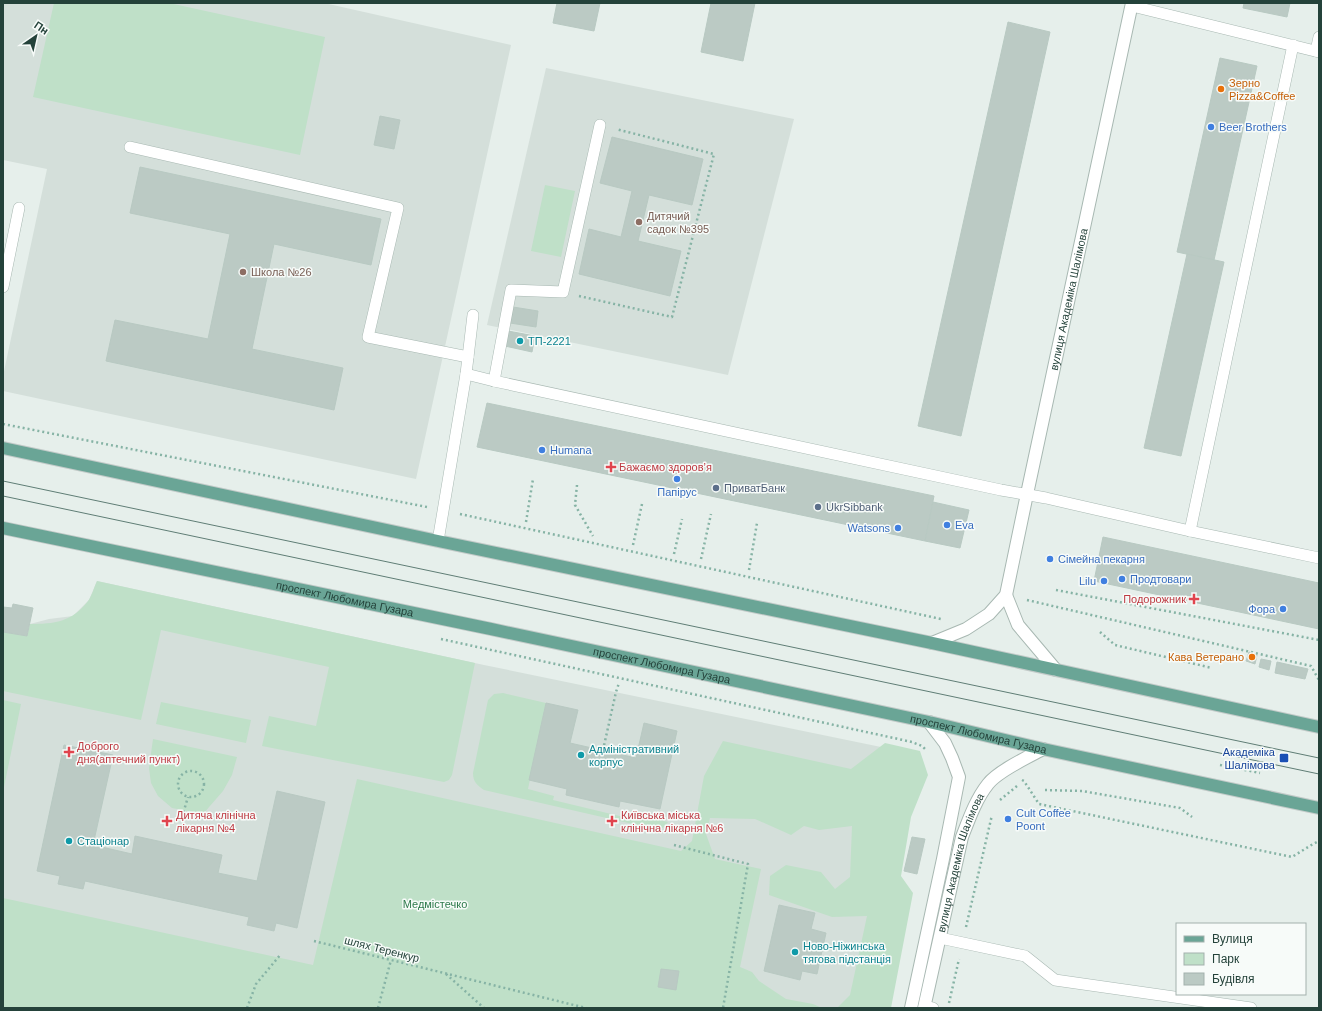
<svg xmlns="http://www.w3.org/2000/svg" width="1322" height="1011" viewBox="0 0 1322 1011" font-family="Arial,sans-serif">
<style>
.built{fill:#d4dfda}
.green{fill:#bfe0c8}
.building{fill:#bbcac4;stroke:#b8c9c2}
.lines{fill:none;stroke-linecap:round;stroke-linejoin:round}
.service-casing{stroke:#a8b8b2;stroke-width:12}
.tertiary-casing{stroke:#a8b8b2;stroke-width:14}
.primary-casing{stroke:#c2cac8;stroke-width:14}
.path{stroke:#86b3a5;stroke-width:2.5;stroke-dasharray:2 3;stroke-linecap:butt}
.service{stroke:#fff;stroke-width:11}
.tertiary{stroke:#fff;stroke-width:12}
.primary{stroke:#6aa596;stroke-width:12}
.tram{stroke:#5f7d75;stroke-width:1}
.food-dot{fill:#e8710a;stroke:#f7fbf9;stroke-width:1.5}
.shop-dot{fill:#3f7fe0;stroke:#f7fbf9;stroke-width:1.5}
.education-dot{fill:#8d6e63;stroke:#f7fbf9;stroke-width:1.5}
.culture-dot{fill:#0f9aa8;stroke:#f7fbf9;stroke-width:1.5}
.health-dot{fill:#e0444e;stroke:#f7fbf9;stroke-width:1.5}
.service-dot{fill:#5c6f8a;stroke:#f7fbf9;stroke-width:1.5}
.transit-dot{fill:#1a4fb4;stroke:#f7fbf9;stroke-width:1.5}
.labels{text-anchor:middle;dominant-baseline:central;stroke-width:3;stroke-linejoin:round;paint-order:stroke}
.food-label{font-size:11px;fill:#c56008;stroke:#f7fbf9;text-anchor:start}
.shop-label{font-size:11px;fill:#366cbe;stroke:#f7fbf9;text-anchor:start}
.education-label{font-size:11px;fill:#785e54;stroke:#f7fbf9;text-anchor:start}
.street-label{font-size:11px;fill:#24423a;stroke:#f7fbf9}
.culture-label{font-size:11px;fill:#0d838f;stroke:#f7fbf9;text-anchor:start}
.health-label{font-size:11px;fill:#be3a42;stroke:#f7fbf9;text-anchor:start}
.service-label{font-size:11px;fill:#4e5e75;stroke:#f7fbf9;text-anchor:start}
.transit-label{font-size:11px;fill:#164399;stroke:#f7fbf9;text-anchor:end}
.park-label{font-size:11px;fill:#2d7a4b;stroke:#f7fbf9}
</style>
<rect width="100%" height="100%" fill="#e6efeb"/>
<g class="built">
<polygon points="3,3 324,3 511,45 416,479 3,391 3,376 47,169 3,160"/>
<polygon points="546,68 794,119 728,375 487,325"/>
<polygon points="97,581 484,665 915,754 866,1008 3,1008 3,632 27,636 30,624 49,619 73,616 89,600"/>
</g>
<g class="green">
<polygon points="54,3 169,3 325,37 300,155 33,97"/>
<polygon points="545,185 575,191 561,257 531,251"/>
<path d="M97,581L475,663L452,775L449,780L444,782L262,746L269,716L316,726L329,667L161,630L141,720L3,691V632L27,636L30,624C54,624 72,622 88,601C92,596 94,587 97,581Z"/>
<path d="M503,693L546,703L528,789L554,796L553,800L632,819L633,814L668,822L664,827L659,830L484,790C477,785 473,782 473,773L488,700L494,694Z"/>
<polygon points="3,700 21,704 3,792"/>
<polygon points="161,702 251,720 246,743 156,724"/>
<polygon points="153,739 237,757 232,775 223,791 203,814 172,808 158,796 151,783 149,768"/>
<polygon points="723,741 851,769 885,743 920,751 928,775 911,817 901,876 913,893 891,1008 837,1008 850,995 867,916 832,917 769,895 770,876 786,865 821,872 835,889 850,877 852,826 819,830 804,826 791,835 755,819 710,818 706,834 715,859 761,869 740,967 752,972 759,981 786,999 813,1004 822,1008 3,1008 3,898 313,965 357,779 681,851 692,841 704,776"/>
</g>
<g class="building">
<polygon points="557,3 600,3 594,31 553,23"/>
<polygon points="711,3 755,3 743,61 701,52"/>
<polygon points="1244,3 1290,3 1287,17 1243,8"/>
<polygon points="1008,22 1050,32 961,436 918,426"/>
<polygon points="1220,58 1257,66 1214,260 1177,252"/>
<polygon points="380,116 400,120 394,149 374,145"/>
<polygon points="612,137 703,159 692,205 649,195 638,241 681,251 670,296 579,274 589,229 621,237 632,191 600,183"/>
<polygon points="140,167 381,219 371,265 274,244 252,349 343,368 334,410 106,361 115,320 208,339 230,234 130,213"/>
<polygon points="1187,254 1224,262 1181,456 1144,448"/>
<polygon points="513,307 538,311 536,327 510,323"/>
<polygon points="508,331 535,336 532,352 505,346"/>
<polygon points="487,403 934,496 925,541 477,447"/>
<polygon points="933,502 969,510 960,548 925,541"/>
<polygon points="1103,537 1319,583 1319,629 1094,581"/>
<polygon points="13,604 33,608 27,636 3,632 3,607 12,608"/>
<polygon points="1249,652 1257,655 1255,664 1246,661"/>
<polygon points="1261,659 1271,661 1269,670 1259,667"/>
<polygon points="1277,662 1308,669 1305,679 1275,673"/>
<polygon points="546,703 578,710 570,743 636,758 644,723 677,731 660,809 620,801 619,807 566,795 567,789 529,780"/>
<polygon points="64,745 113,755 93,845 132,854 135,836 222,855 218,873 257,881 277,791 325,802 297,928 276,923 274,931 247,925 249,917 85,881 83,889 58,884 60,876 37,871"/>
<polygon points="912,837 925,839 917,874 904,871"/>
<polygon points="779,905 815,913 811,929 826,933 817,974 802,971 800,980 764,971"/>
<polygon points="661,969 679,971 676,990 658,987"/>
</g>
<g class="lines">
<g class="service-casing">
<g id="service">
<polyline points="1132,6 1319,52"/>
<polyline points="1316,51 1319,37"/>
<polyline points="130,147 398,208 368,337 468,357"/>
<polyline points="3,287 19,208"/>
<polyline points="466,374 494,381 1001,490 1046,498 1190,531 1319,558"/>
<polyline points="494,381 511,290 563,292 600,125"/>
<polyline points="1190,531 1293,45"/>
<polyline points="438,541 466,374 473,315"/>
<polyline points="940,938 1025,956 1055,980 1251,1008"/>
<polyline points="925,1006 933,1008"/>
</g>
</g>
<g class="tertiary-casing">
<g id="tertiary">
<polyline points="1006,595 1018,625 1056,670"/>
<path id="s1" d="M932,643L966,629L989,614L1006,595L1027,494L1132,3"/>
<polyline points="911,1008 943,859 959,777 952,758 945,743 929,722"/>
<path id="s2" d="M924,1008L962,837C969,819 976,799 988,784C998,771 1028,757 1043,749"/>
</g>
</g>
<g class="primary-casing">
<g id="primary">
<polyline points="3,448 438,541 932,643 1319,727"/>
<path id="s3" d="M3,528L491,629L929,722L1043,749L1319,808"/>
</g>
</g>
<g class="path">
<polyline points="579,296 672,317 714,154 616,129"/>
<polyline points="3,424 427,507"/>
<polyline points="577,485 575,505 593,536"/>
<polyline points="460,514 941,619"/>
<polyline points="526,522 533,479"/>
<polyline points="633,545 642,504"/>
<polyline points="674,554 682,519"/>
<polyline points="701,559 711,514"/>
<polyline points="749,570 757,523"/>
<polyline points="1056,590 1319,640"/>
<polyline points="1027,600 1311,666 1319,680"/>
<polyline points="1100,632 1115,645 1212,668"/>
<polyline points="441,639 912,742 922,746 926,750"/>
<polyline points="603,750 616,692 619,683"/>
<polyline points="1220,765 1260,773"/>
<circle cx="191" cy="784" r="13"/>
<polyline points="1022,780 1024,781 1039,804 1292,857 1313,844 1319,841"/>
<polyline points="1045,790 1082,791 1180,808 1192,817"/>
<polyline points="1000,800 1017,786"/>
<polyline points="182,817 188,797"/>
<polyline points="674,845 748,864 723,1008"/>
<polyline points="966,927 992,815"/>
<polyline points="314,941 586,1008"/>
<polyline points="446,974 484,1008"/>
<polyline points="949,1003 959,959"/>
<polyline points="247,1008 256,984 281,954"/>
<polyline points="378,1008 391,960"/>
</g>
<use href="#service" class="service"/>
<use href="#tertiary" class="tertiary"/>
<use href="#primary" class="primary"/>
<g class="tram">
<polyline points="3,481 1319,758"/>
<polyline points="3,496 1319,774"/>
</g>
</g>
<g class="food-dot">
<circle cx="1221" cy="89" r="4"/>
<circle cx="1252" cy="657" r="4"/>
</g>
<g class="shop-dot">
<circle cx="1211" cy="127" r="4"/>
<circle cx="542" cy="450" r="4"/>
<circle cx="677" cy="479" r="4"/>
<circle cx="947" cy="525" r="4"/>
<circle cx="898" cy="528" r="4"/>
<circle cx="1050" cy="559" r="4"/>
<circle cx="1122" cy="579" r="4"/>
<circle cx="1104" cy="581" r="4"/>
<circle cx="1283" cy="609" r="4"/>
<circle cx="1008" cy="819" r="4"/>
</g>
<g class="education-dot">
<circle cx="639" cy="222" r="4"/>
<circle cx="243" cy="272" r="4"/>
</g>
<g class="culture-dot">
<circle cx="520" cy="341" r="4"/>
<circle cx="581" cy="755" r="4"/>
<circle cx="69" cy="841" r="4"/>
<circle cx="795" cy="952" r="4"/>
</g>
<g class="health-dot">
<path d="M609 461h4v4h4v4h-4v4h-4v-4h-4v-4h4z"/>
<path d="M1192 593h4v4h4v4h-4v4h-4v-4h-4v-4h4z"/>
<path d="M67 746h4v4h4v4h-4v4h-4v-4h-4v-4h4z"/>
<path d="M165 815h4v4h4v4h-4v4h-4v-4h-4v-4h4z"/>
<path d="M610 815h4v4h4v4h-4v4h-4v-4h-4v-4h4z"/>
</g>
<g class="service-dot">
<circle cx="716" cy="488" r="4"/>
<circle cx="818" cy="507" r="4"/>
</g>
<rect class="transit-dot" x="1279" y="753" width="10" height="10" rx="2"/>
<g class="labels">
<g class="food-label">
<text x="1229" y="83">Зерно<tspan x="1229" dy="13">Pizza&amp;Coffee</tspan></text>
<text x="1244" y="657" text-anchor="end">Кава Ветерано</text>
</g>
<g class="shop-label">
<text x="1219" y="127">Beer Brothers</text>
<text x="550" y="450">Humana</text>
<text x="677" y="492" text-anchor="middle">Папірус</text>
<text x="955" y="525">Eva</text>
<text x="890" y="528" text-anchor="end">Watsons</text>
<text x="1058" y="559">Сімейна пекарня</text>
<text x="1130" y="579">Продтовари</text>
<text x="1096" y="581" text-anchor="end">Lilu</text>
<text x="1275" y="609" text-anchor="end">Фора</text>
<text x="1016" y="813">Cult Coffee<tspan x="1016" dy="13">Poont</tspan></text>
</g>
<g class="education-label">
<text x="647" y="216">Дитячий<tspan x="647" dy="13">садок №395</tspan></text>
<text x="251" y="272">Школа №26</text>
</g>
<g class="street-label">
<text stroke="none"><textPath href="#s1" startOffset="392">вулиця Академіка Шалімова</textPath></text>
<text stroke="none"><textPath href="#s3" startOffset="349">проспект Любомира Гузара</textPath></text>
<text stroke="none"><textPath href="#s3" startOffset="673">проспект Любомира Гузара</textPath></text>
<text stroke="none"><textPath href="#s3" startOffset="997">проспект Любомира Гузара</textPath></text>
<text stroke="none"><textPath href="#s2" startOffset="150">вулиця Академіка Шалімова</textPath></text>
<text transform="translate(382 949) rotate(14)">шлях Теренкур</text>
</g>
<g class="culture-label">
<text x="528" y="341">ТП-2221</text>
<text x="589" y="749">Адміністративний<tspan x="589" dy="13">корпус</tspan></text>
<text x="77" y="841">Стаціонар</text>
<text x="803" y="946">Ново-Ніжинська<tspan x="803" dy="13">тягова підстанція</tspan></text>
</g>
<g class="health-label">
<text x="619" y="467">Бажаємо здоровʼя</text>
<text x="1186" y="599" text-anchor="end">Подорожник</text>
<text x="77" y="746">Доброго<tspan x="77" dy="13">дня(аптечний пункт)</tspan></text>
<text x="176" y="815">Дитяча клінічна<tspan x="176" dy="13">лікарня №4</tspan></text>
<text x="621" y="815">Київська міська<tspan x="621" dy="13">клінічна лікарня №6</tspan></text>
</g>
<g class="service-label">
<text x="724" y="488">ПриватБанк</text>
<text x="826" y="507">UkrSibbank</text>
</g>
<g class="transit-label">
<text x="1275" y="752">Академіка<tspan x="1275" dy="13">Шалімова</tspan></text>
</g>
<g class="park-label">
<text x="435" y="904">Медмістечко</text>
</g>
</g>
<rect width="1322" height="1011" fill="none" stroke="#24423a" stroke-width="8"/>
<rect x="1176" y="923" width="130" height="72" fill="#f7fbf9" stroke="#a3b1ad"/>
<rect x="1184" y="936" width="20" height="6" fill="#6aa596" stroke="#a3b1ad"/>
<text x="1212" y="943" font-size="12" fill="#24423a">Вулиця</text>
<rect x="1184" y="953" width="20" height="12" fill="#bfe0c8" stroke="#a3b1ad"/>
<text x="1212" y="963" font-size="12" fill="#24423a">Парк</text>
<rect x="1184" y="973" width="20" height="12" fill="#bbcac4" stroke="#a3b1ad"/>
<text x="1212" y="983" font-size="12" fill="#24423a">Будівля</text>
<g transform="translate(36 36) rotate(34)" stroke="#f7fbf9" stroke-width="3" paint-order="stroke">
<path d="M0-3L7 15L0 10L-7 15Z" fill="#24423a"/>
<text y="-6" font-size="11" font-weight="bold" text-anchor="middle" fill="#24423a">Пн</text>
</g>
</svg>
